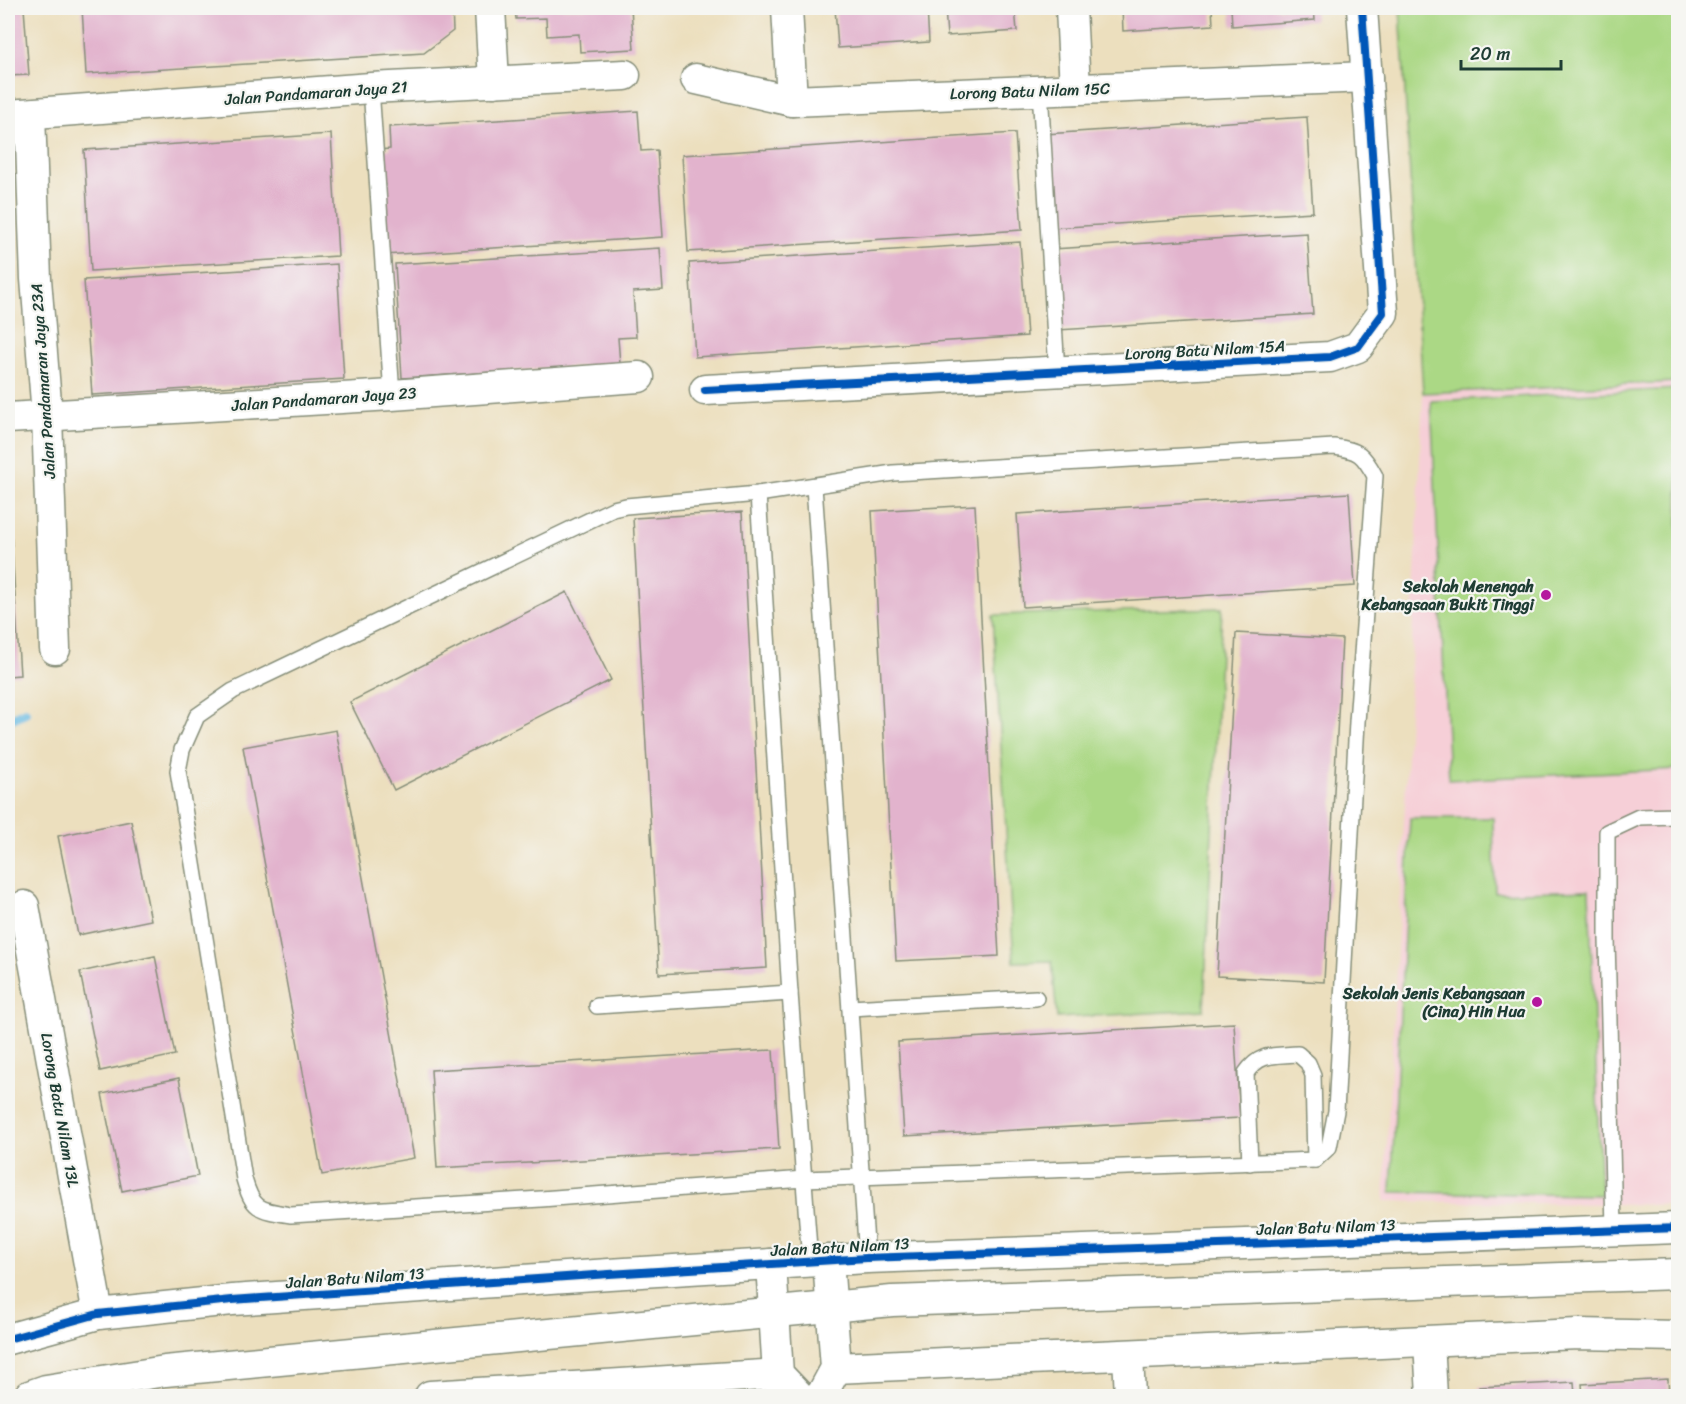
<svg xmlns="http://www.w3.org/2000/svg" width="1686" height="1404" viewBox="0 0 1686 1404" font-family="Sriracha,sans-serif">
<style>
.built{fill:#f6cfd7}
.green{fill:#abd885;stroke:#658a5c;stroke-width:1.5}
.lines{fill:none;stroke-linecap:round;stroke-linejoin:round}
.stream{stroke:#66bae2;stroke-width:10}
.building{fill:#e2b3cd}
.lane-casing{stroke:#868e79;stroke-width:18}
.street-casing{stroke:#868e79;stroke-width:33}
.lane{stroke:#fff;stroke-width:15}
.street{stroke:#fff;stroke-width:30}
.cycleway-casing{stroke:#f6f6f2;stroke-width:11}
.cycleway{stroke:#0057b8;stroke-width:8}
.poi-dot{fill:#b5179e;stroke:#f6f6f2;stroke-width:2}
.labels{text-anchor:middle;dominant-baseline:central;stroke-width:4.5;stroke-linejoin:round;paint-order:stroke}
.street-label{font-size:16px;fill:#1f3d34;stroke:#f6f6f2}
.poi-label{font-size:16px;font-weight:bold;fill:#1f3d34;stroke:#f6f6f2;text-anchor:end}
</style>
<rect width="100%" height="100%" fill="#f6f6f2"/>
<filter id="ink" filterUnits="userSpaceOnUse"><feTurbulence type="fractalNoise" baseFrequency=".0167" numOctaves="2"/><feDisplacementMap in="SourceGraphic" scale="12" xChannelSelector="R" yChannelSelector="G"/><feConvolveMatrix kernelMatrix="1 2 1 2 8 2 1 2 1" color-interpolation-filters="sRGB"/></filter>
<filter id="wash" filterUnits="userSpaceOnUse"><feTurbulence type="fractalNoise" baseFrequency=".008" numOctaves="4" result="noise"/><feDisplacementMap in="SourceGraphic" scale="24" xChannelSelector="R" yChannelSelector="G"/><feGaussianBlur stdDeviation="1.35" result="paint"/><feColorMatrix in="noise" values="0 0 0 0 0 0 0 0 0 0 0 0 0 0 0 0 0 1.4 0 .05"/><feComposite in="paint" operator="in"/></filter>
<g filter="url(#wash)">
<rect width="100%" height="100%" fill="#ecdfbe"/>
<polygon class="built" points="1678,382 1678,1205 1384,1201 1405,803 1423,393"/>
<g class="green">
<polygon points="1400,8 1678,8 1678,382 1423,393"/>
<polygon points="1678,389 1678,769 1449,780 1431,401"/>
<polygon points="1222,608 1204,1010 1057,1018 1052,961 1014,962 993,615"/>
<polygon points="1410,818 1493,818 1495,893 1589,890 1601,1195 1391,1192"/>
</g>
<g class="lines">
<polyline class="stream" points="8,720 25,712"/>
</g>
<g id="blocks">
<g class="building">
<polygon points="8,8 24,8 29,75 8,76"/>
<polygon points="82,8 452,8 453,31 424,53 86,74"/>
<polygon points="515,8 631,8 634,49 580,52 579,34 547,36 546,18 516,19"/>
<polygon points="835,8 927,8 929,42 838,48"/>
<polygon points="945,8 1015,8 1017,31 947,36"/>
<polygon points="1122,8 1212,8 1213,25 1123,31"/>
<polygon points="1231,8 1314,8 1315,20 1232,26"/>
<polygon points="638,111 641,151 657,150 663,237 384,255 377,150 390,149 389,127"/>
<polygon points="1307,117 1313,212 1051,228 1045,134"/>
<polygon points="1015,133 1022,230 688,252 682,155"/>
<polygon points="331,134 338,256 91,271 84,150"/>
<polygon points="1307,233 1313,314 1058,330 1053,249"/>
<polygon points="1020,242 1027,336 695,357 689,263"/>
<polygon points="660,248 663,290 633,292 636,337 618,338 620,364 402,378 395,264"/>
<polygon points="337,264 344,379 92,395 84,280"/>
<polygon points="1349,493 1355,586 1023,607 1017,514"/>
<polygon points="8,500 9,500 20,675 8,676"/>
<polygon points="975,505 999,956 896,961 872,511"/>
<polygon points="742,512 767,968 659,974 633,518"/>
<polygon points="567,592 611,680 394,790 350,702"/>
<polygon points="1236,633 1342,639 1324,982 1217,976"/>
<polygon points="336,730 414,1158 322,1175 243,747"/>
<polygon points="131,821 151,920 78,935 58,836"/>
<polygon points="155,956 175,1055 100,1071 80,972"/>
<polygon points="1234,1023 1240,1118 904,1136 898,1042"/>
<polygon points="773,1050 779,1149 437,1168 431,1070"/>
<polygon points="179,1078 198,1176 122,1191 102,1094"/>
<polygon points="1668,1379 1669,1396 1583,1396 1582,1384"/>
<polygon points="1574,1382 1575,1396 1479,1396 1479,1387"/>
</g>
</g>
</g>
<g filter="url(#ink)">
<use href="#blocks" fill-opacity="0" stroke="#868e79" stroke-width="1.5"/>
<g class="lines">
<g class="lane-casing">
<g id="lane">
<polyline points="371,88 392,395"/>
<polyline points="1040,90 1057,372"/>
<path d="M1334,447C1359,450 1363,454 1375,476L1357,722L1336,1111L1329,1147L1315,1160L804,1179L541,1199L291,1215C259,1210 253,1210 244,1179L178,771L182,750L197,716L233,691L613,509L626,506L758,494L893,473Z"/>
<polyline points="814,486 867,1258"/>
<polyline points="758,494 790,993 810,1262"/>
<polyline points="597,1006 790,993"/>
<polyline points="850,1008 1036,998"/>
<path d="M1250,1163L1246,1073C1260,1052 1275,1056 1298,1054L1308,1063L1313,1075L1315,1160"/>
<polyline points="1614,1229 1607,939 1607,832 1639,817 1678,816"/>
</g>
</g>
<g class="street-casing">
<g id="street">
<polyline points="490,8 494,82"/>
<polyline points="787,8 792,101"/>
<polyline points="1071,8 1075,89"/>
<polyline points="696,79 792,101 1367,77"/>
<polyline points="30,114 36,279 47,415 55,649"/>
<polyline points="8,115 371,88 625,75"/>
<polyline points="705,390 1330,357 1358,347 1383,313 1362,8"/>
<polyline points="8,418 392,395 639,377"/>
<polyline points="24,906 98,1314"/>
<polyline points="771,1264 778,1374 799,1396"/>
<polyline points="8,1339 98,1314 232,1300 609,1274 867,1258 1678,1228"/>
<polyline points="1429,1342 1432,1396"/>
<polyline points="1128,1356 1130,1396"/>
<polyline points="836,1368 1578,1334 1678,1336"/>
<polyline points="29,1396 46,1390 165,1371 892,1301 1678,1274"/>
<polyline points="430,1396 778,1374"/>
<polyline points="821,1396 836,1368 828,1260"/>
</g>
</g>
<use href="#lane" class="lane"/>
<use href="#street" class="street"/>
<g class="cycleway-casing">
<g id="cycleway">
<polyline points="705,390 1330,357 1358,347 1383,313 1362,8"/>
<polyline points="8,1339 98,1314 232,1300 609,1274 867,1258 1678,1228"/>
</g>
</g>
<use href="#cycleway" class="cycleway"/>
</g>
</g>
<g class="poi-dot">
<circle cx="1546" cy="595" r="6"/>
<circle cx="1537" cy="1002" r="6"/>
</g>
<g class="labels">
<g class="street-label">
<text transform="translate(1030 91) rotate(-2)">Lorong Batu Nilam 15C</text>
<text transform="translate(316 93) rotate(-4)">Jalan Pandamaran Jaya 21</text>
<text transform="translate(1205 350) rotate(-3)">Lorong Batu Nilam 15A</text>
<text transform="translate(43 381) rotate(-94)">Jalan Pandamaran Jaya 23A</text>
<text transform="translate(324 399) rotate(-4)">Jalan Pandamaran Jaya 23</text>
<text transform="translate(60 1110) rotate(80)">Lorong Batu Nilam 13L</text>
<text transform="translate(1326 1227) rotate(-2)">Jalan Batu Nilam 13</text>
<text transform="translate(840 1247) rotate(-3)">Jalan Batu Nilam 13</text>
<text transform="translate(355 1278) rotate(-4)">Jalan Batu Nilam 13</text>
</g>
<g class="poi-label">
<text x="1534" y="586">Sekolah Menengah<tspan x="1534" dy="18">Kebangsaan Bukit Tinggi</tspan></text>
<text x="1525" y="993">Sekolah Jenis Kebangsaan<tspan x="1525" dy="18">(Cina) Hin Hua</tspan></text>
</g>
</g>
<rect width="1686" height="1404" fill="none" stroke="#f6f6f2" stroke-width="30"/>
<path d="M1461 60v9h100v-9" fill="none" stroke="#1f3d34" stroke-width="3"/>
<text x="1470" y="60" font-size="18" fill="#1f3d34" stroke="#f6f6f2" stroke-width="4.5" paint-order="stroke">20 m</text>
</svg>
